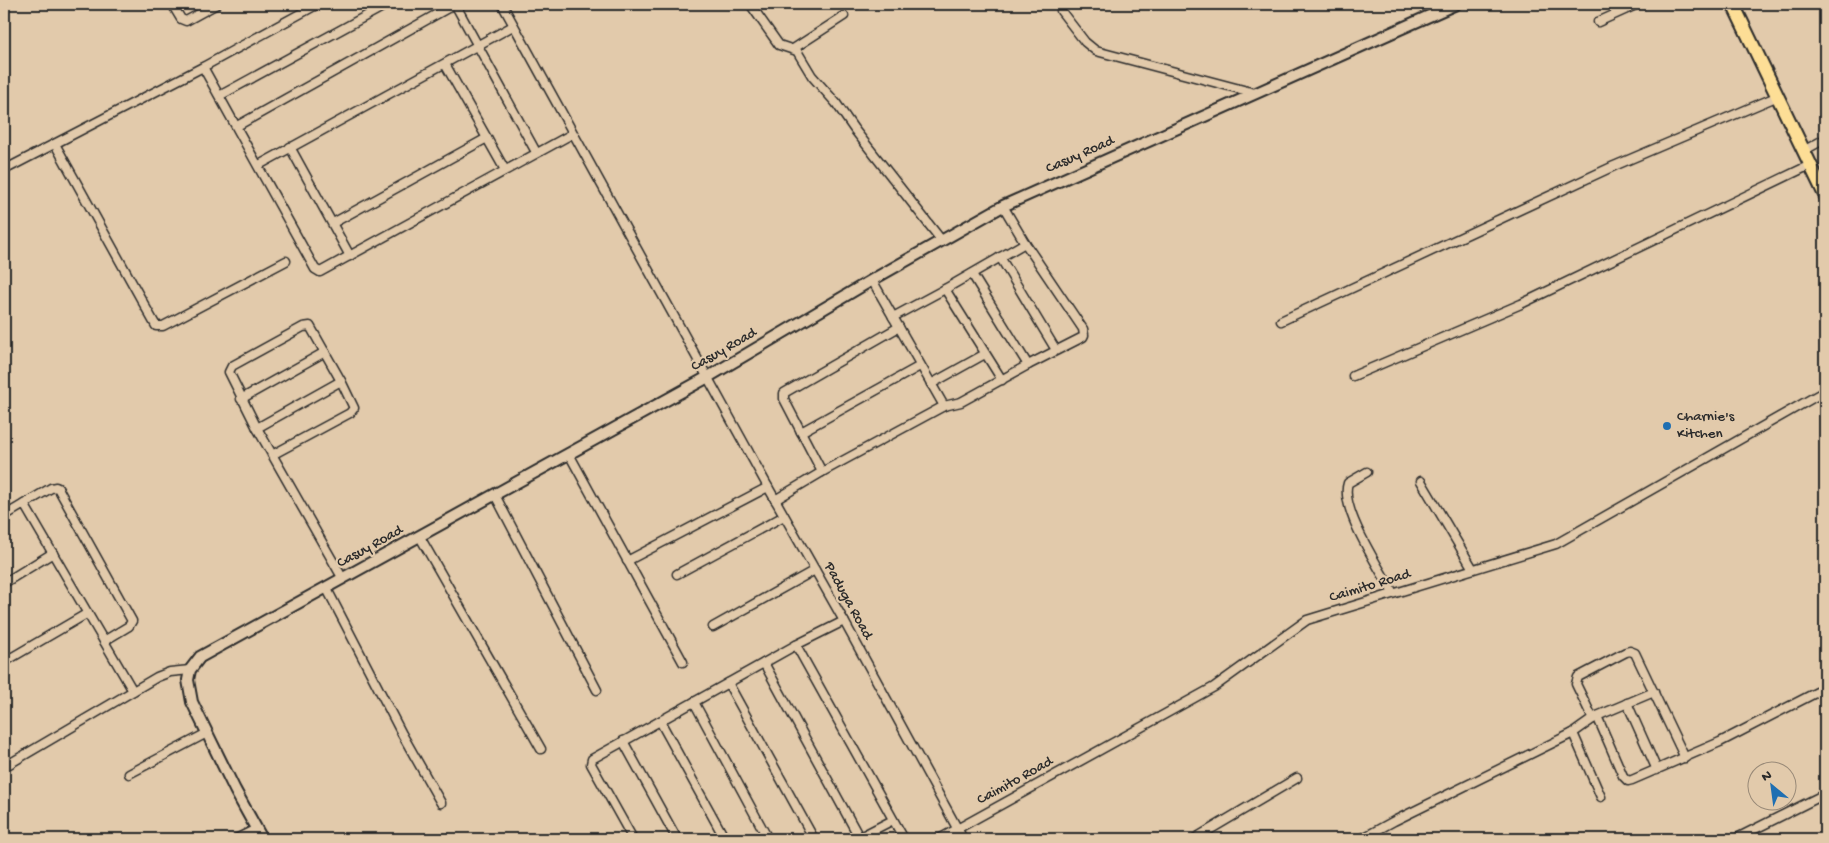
<svg xmlns="http://www.w3.org/2000/svg" width="1829" height="843" viewBox="0 0 1829 843" font-family="'Gochi Hand',sans-serif">
<style>
.lines{fill:none;stroke-linecap:round;stroke-linejoin:round}
.minor-casing{stroke:#2b2b2b;stroke-width:11}
.tertiary-casing{stroke:#2b2b2b;stroke-width:14}
.primary-casing{stroke:#2b2b2b;stroke-width:16}
.minor{stroke:#e2caab;stroke-width:8}
.tertiary{stroke:#e2caab;stroke-width:10}
.primary{stroke:#fdde96;stroke-width:12}
.poi-dot{fill:#1f6fb2;stroke:#e2caab;stroke-width:2}
.labels{text-anchor:middle;dominant-baseline:central;stroke-width:4.5;stroke-linejoin:round;paint-order:stroke}
.street-label{font-size:15px;fill:#2b2b2b;stroke:#e2caab}
.poi-label{font-size:15px;fill:#2b2b2b;stroke:#e2caab;text-anchor:start}
</style>
<rect width="100%" height="100%" fill="#e2caab"/>
<filter id="ink" filterUnits="userSpaceOnUse"><feTurbulence type="fractalNoise" baseFrequency=".02" numOctaves="2"/><feDisplacementMap in="SourceGraphic" scale="10" xChannelSelector="R" yChannelSelector="G"/><feConvolveMatrix kernelMatrix="1 2 1 2 8 2 1 2 1" color-interpolation-filters="sRGB"/></filter>
<g filter="url(#ink)">
<g class="lines">
<g class="minor-casing">
<g id="minor">
<polyline points="172,4 181,19 186,21 217,4"/>
<polyline points="455,4 536,152"/>
<polyline points="502,4 768,487 844,621 963,839"/>
<polyline points="750,4 779,45 797,51 812,76 836,103 854,129 942,241"/>
<polyline points="1061,11 1085,42 1096,51 1255,93"/>
<polyline points="1598,22 1638,4"/>
<polyline points="793,49 844,16"/>
<polyline points="445,64 505,170"/>
<polyline points="203,67 315,269 320,272 572,134"/>
<polyline points="221,95 388,4"/>
<polyline points="237,126 455,4"/>
<polyline points="55,144 156,326 163,326 286,261"/>
<polyline points="290,147 350,256"/>
<polyline points="1803,151 1825,139"/>
<polyline points="259,165 513,26"/>
<polyline points="4,170 203,67 318,4"/>
<polyline points="333,223 487,138"/>
<polyline points="1000,257 1056,350"/>
<polyline points="972,274 1028,365"/>
<polyline points="872,280 944,406"/>
<polyline points="945,289 1002,380"/>
<polyline points="893,317 945,289 1025,243"/>
<polyline points="1281,321 1614,166 1776,97"/>
<polyline points="1353,376 1521,304 1810,165"/>
<polyline points="931,384 985,354"/>
<polyline points="241,399 325,352"/>
<polyline points="257,428 341,381"/>
<polyline points="801,432 920,366"/>
<polyline points="569,454 683,662"/>
<polyline points="272,455 350,413 354,408 341,381 310,326 303,327 232,366 229,372 257,428 343,579"/>
<polyline points="822,472 784,399 784,393 899,327"/>
<path d="M1367,472L1348,483C1339,508 1380,569 1393,593"/>
<polyline points="1421,481 1473,569"/>
<polyline points="495,495 597,690"/>
<polyline points="775,500 822,472 944,406 961,402 1028,365 1083,337 1084,335 1083,329 1025,243 1003,206"/>
<polyline points="24,504 133,691"/>
<polyline points="4,516 51,488 56,487 58,488 132,621 129,626 104,641"/>
<polyline points="420,537 541,749"/>
<polyline points="627,561 768,487"/>
<polyline points="677,574 784,516"/>
<polyline points="4,583 53,553"/>
<polyline points="327,589 402,734 441,803"/>
<polyline points="713,627 815,570"/>
<polyline points="796,645 904,839"/>
<polyline points="4,662 88,613"/>
<polyline points="764,663 859,837"/>
<polyline points="728,683 814,839"/>
<polyline points="694,702 768,839"/>
<polyline points="1627,703 1657,770"/>
<polyline points="1597,716 1623,776 1628,781 1632,780 1720,742 1825,688"/>
<polyline points="1593,719 1576,684 1578,677 1626,652 1630,651 1635,653 1685,758"/>
<polyline points="660,721 725,839"/>
<polyline points="1573,733 1601,797"/>
<polyline points="623,741 677,839"/>
<polyline points="4,767 157,677 170,672 190,670"/>
<polyline points="129,774 207,733"/>
<polyline points="236,839 256,829"/>
<polyline points="633,839 591,764 592,759 796,645 844,621"/>
<polyline points="856,839 893,820"/>
<polyline points="939,839 1214,687 1307,620 1556,544 1825,391"/>
<polyline points="1194,839 1297,778"/>
<polyline points="1361,839 1394,821 1573,733 1597,716 1654,692"/>
<polyline points="1735,839 1825,794"/>
</g>
</g>
<g class="tertiary-casing">
<polyline id="tertiary" points="262,839 235,790 192,702 188,680 190,670 200,657 708,377 872,280 1003,206 1456,4"/>
</g>
<g class="primary-casing">
<polyline id="primary" points="1733,4 1825,195"/>
</g>
<use href="#minor" class="minor"/>
<use href="#tertiary" class="tertiary"/>
<use href="#primary" class="primary"/>
</g>
</g>
<circle class="poi-dot" cx="1667" cy="426" r="5"/>
<g class="labels">
<g class="street-label">
<text transform="translate(1080 155) rotate(-24)">Casuy Road</text>
<text transform="translate(724 350) rotate(-30)">Casuy Road</text>
<text transform="translate(370 547) rotate(-29)">Casuy Road</text>
<text transform="translate(1370 586) rotate(-17)">Caimito Road</text>
<text transform="translate(848 601) rotate(61)">Paduga Road</text>
<text transform="translate(1015 781) rotate(-29)">Caimito Road</text>
</g>
<g class="poi-label">
<text x="1677" y="417">Charnie's<tspan x="1677" dy="17">Kitchen</tspan></text>
</g>
</g>
<rect width="1829" height="843" fill="none" stroke="#e2caab" stroke-width="20"/>
<rect x="10" y="10" width="1809" height="823" fill="none" stroke="#2b2b2b" stroke-width="2" filter="url(#ink)"/>
<g transform="translate(1772 786) rotate(331)"><circle r="24" fill="#e2caab" stroke="#998a78"/>
<path d="M0-4L9 19L0 12L-9 19Z" fill="#1f6fb2"/>
<text y="-8" font-size="14" font-weight="bold" text-anchor="middle" fill="#2b2b2b">N</text>
</g>
</svg>
